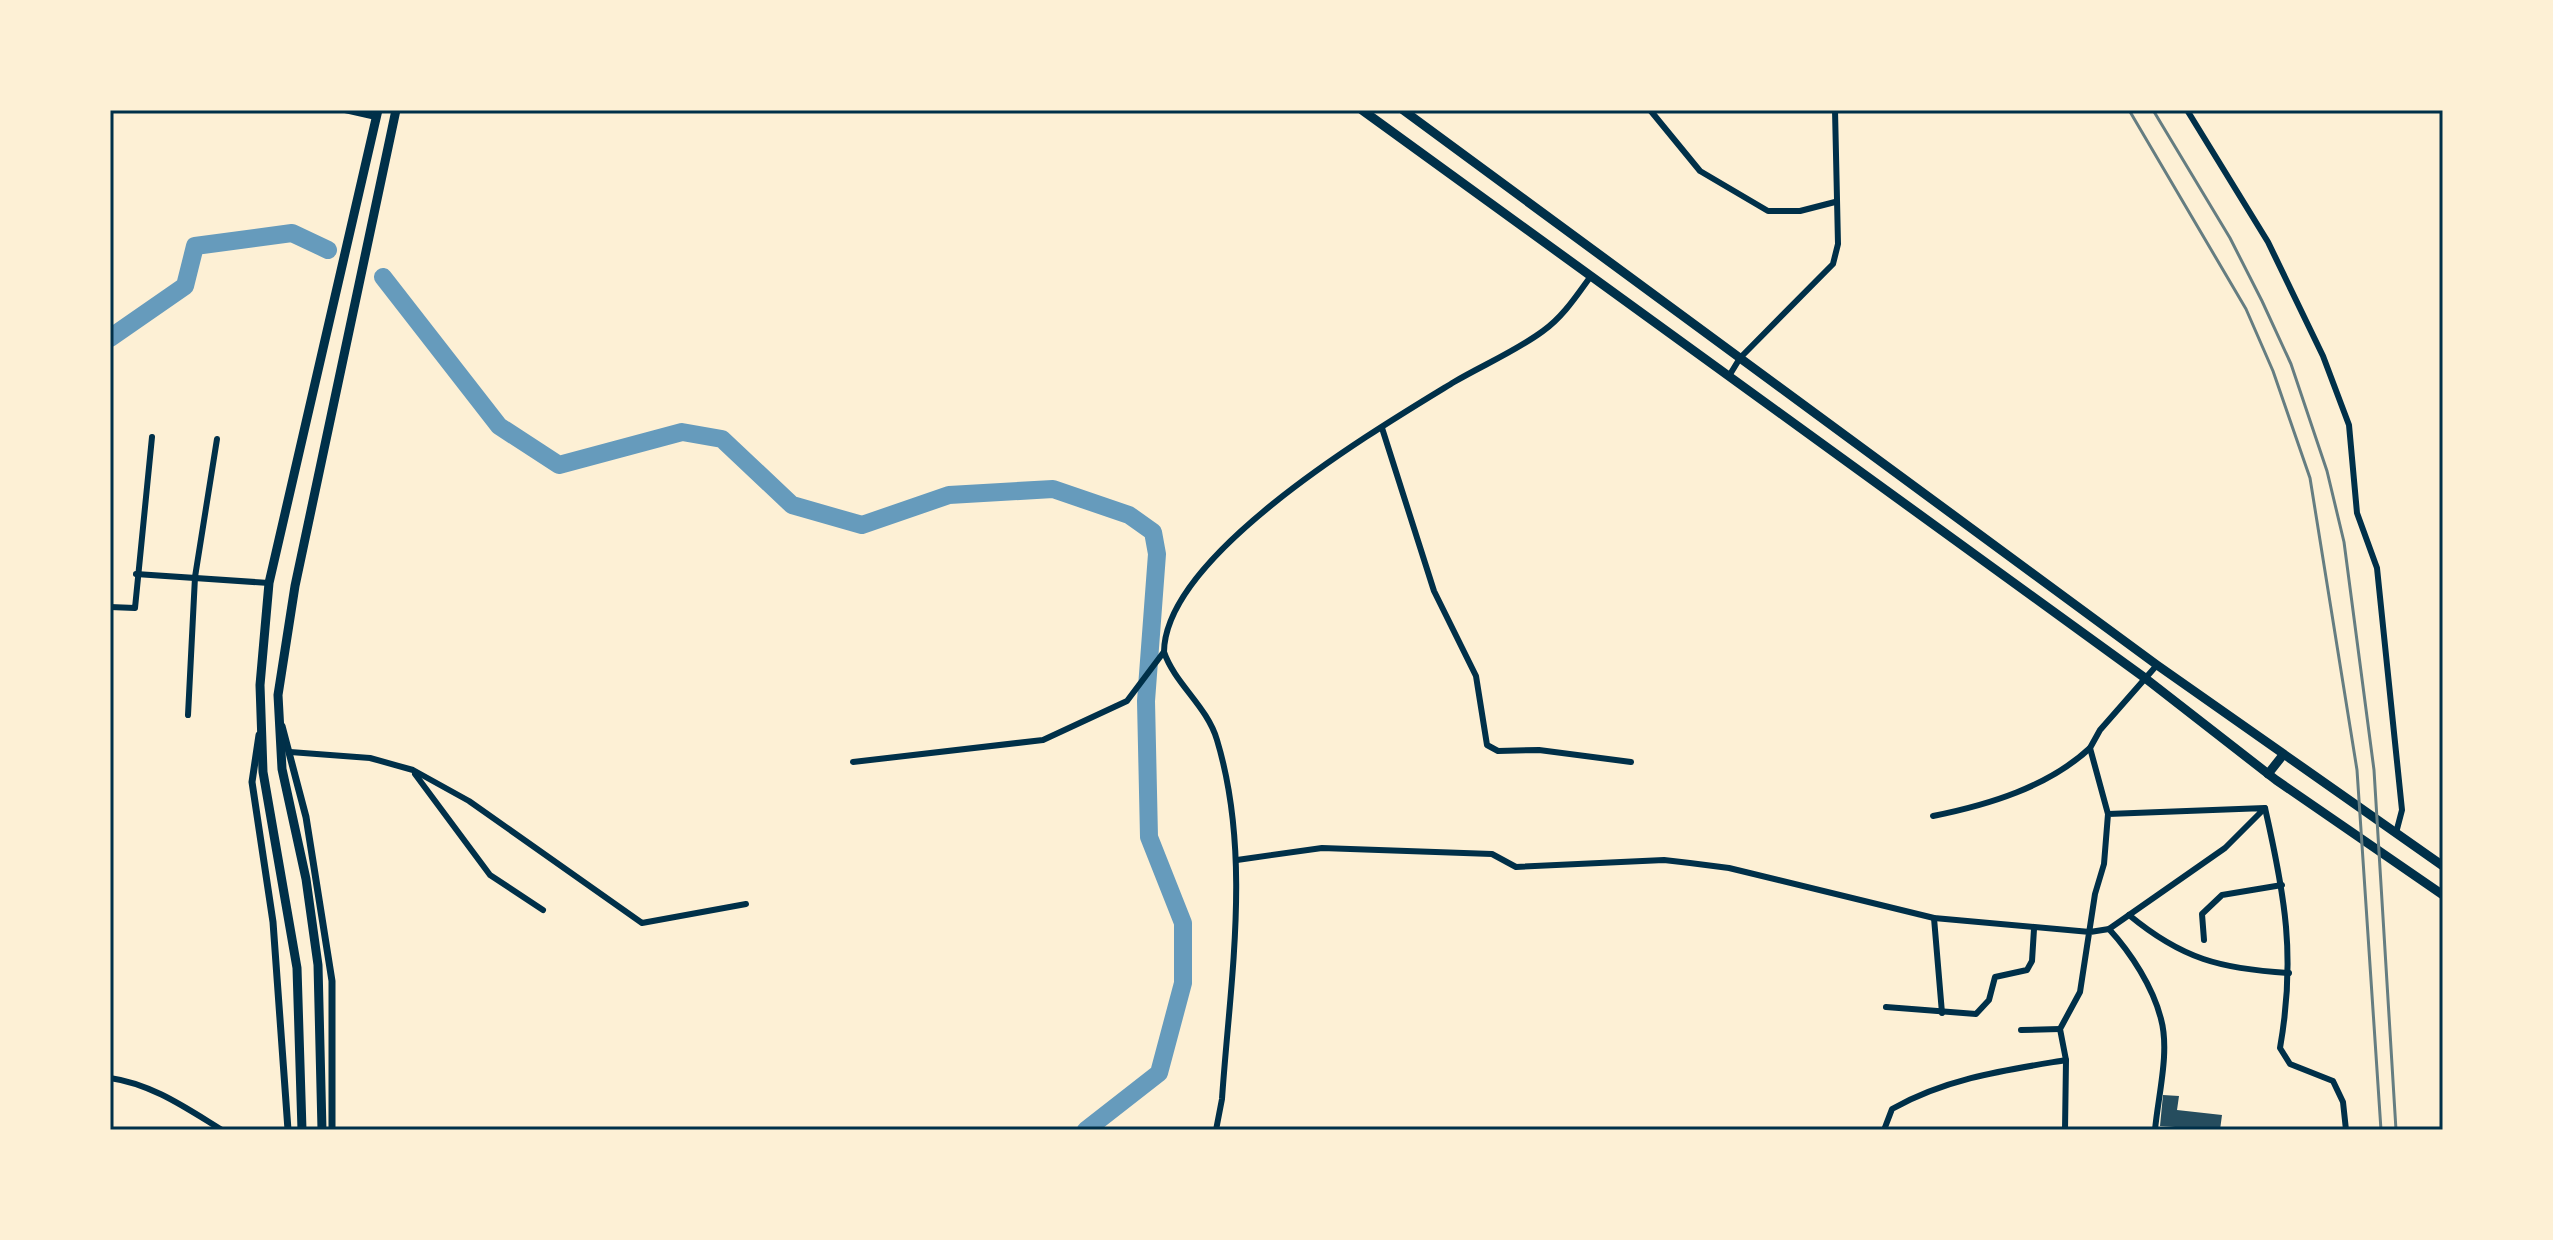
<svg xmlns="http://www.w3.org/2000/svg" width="2553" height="1240" viewBox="0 0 2553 1240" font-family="'PT Serif',serif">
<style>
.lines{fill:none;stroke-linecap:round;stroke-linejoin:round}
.river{stroke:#669bbc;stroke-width:18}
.building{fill:#264d5e}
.minor{stroke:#003049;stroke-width:6}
.tertiary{stroke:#003049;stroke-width:7}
.trunk{stroke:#003049;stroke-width:9}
.rail{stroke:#657d81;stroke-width:3}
.neatline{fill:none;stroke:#003049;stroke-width:3}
</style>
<rect width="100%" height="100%" fill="#fdf0d5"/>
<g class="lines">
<g class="river">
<polyline points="383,277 499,426 559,465 682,432 722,439 792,505 862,525 949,495 1053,489 1129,515 1153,532 1157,554 1146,701 1149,837 1183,923 1183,983 1159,1073 1086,1130"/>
<polyline points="110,338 185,286 195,246 292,233 328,250"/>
</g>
</g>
<polygon class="building" points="2163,1095 2179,1096 2177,1110 2222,1115 2220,1130 2160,1126"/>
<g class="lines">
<g class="minor">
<polyline points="345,110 376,117"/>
<polyline points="1650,110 1700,171 1768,211 1800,211 1835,202"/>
<polyline points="2187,110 2268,242 2323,356 2349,425 2357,513 2377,568 2402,810 2396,833"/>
<polyline points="1729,376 1740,358 1833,264 1838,244 1835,110"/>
<polyline points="1382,428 1434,591 1476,676 1487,745 1498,751 1539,750 1631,762"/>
<polyline points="136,574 269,583"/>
<polyline points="110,607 135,608 152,437"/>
<polyline points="188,715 195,577 217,439"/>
<polyline points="290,752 370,758 413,770 469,801 642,923 746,904"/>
<polyline points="853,762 1043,740 1127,701 1163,653"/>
<polyline points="415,774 490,875 543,910"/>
<path d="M2265,808C2285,896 2296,957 2280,1048L2290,1064L2333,1081L2343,1102L2346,1130"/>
<polyline points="2108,814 2090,748 2100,730 2157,665"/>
<path d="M1933,816C1988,805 2048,787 2090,748"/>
<polyline points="1237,860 1322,848 1492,854 1516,867 1664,860 1690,863 1729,868 1934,918 2090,932 2109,929 2225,848 2265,808 2108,814 2104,864 2095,894 2080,992 2060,1029 2066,1060 2065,1130"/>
<path d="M2129,915C2182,959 2221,969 2289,973"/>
<polyline points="1934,918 1942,1013"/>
<path d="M2109,929C2131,953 2153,987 2161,1019C2170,1052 2158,1096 2155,1130"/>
<polyline points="2204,940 2202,914 2222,895 2282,885"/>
<polyline points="1886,1007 1976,1014 1989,1000 1995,977 2027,970 2032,961 2034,929"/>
<polyline points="2021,1030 2060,1029"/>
<path d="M110,1078C152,1084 186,1108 222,1130"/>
<path d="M1216,1130L1222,1099C1230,981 1252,856 1217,740C1207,706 1175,684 1164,652C1165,554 1377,429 1454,382C1483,365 1516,351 1543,331C1563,317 1577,295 1591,276"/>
<path d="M1884,1130L1892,1109C1947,1078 2006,1070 2066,1060"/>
</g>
<g class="tertiary">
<polyline points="282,726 306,817 332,981 332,1130"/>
<polyline points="259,735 252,782 273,922 288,1130"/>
</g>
<g class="trunk">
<polyline points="1362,110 2145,678 2276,780 2443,895"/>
<polyline points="1403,110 2157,665 2443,866"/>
<polyline points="2268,774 2283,755"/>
<polyline points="302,1130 297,968 263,772 260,685 269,583 378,110"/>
<polyline points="322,1130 318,965 306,879 282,769 278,695 295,586 396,110"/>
</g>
<g class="rail">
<polyline points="2129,110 2246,309 2273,371 2310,478 2357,770 2381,1130"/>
<polyline points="2153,110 2230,238 2262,301 2291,364 2327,471 2344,542 2374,770 2396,1130"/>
</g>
</g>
<rect width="2553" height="1240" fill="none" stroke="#fdf0d5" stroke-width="224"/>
<rect x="112" y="112" width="2329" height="1016" class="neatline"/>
</svg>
